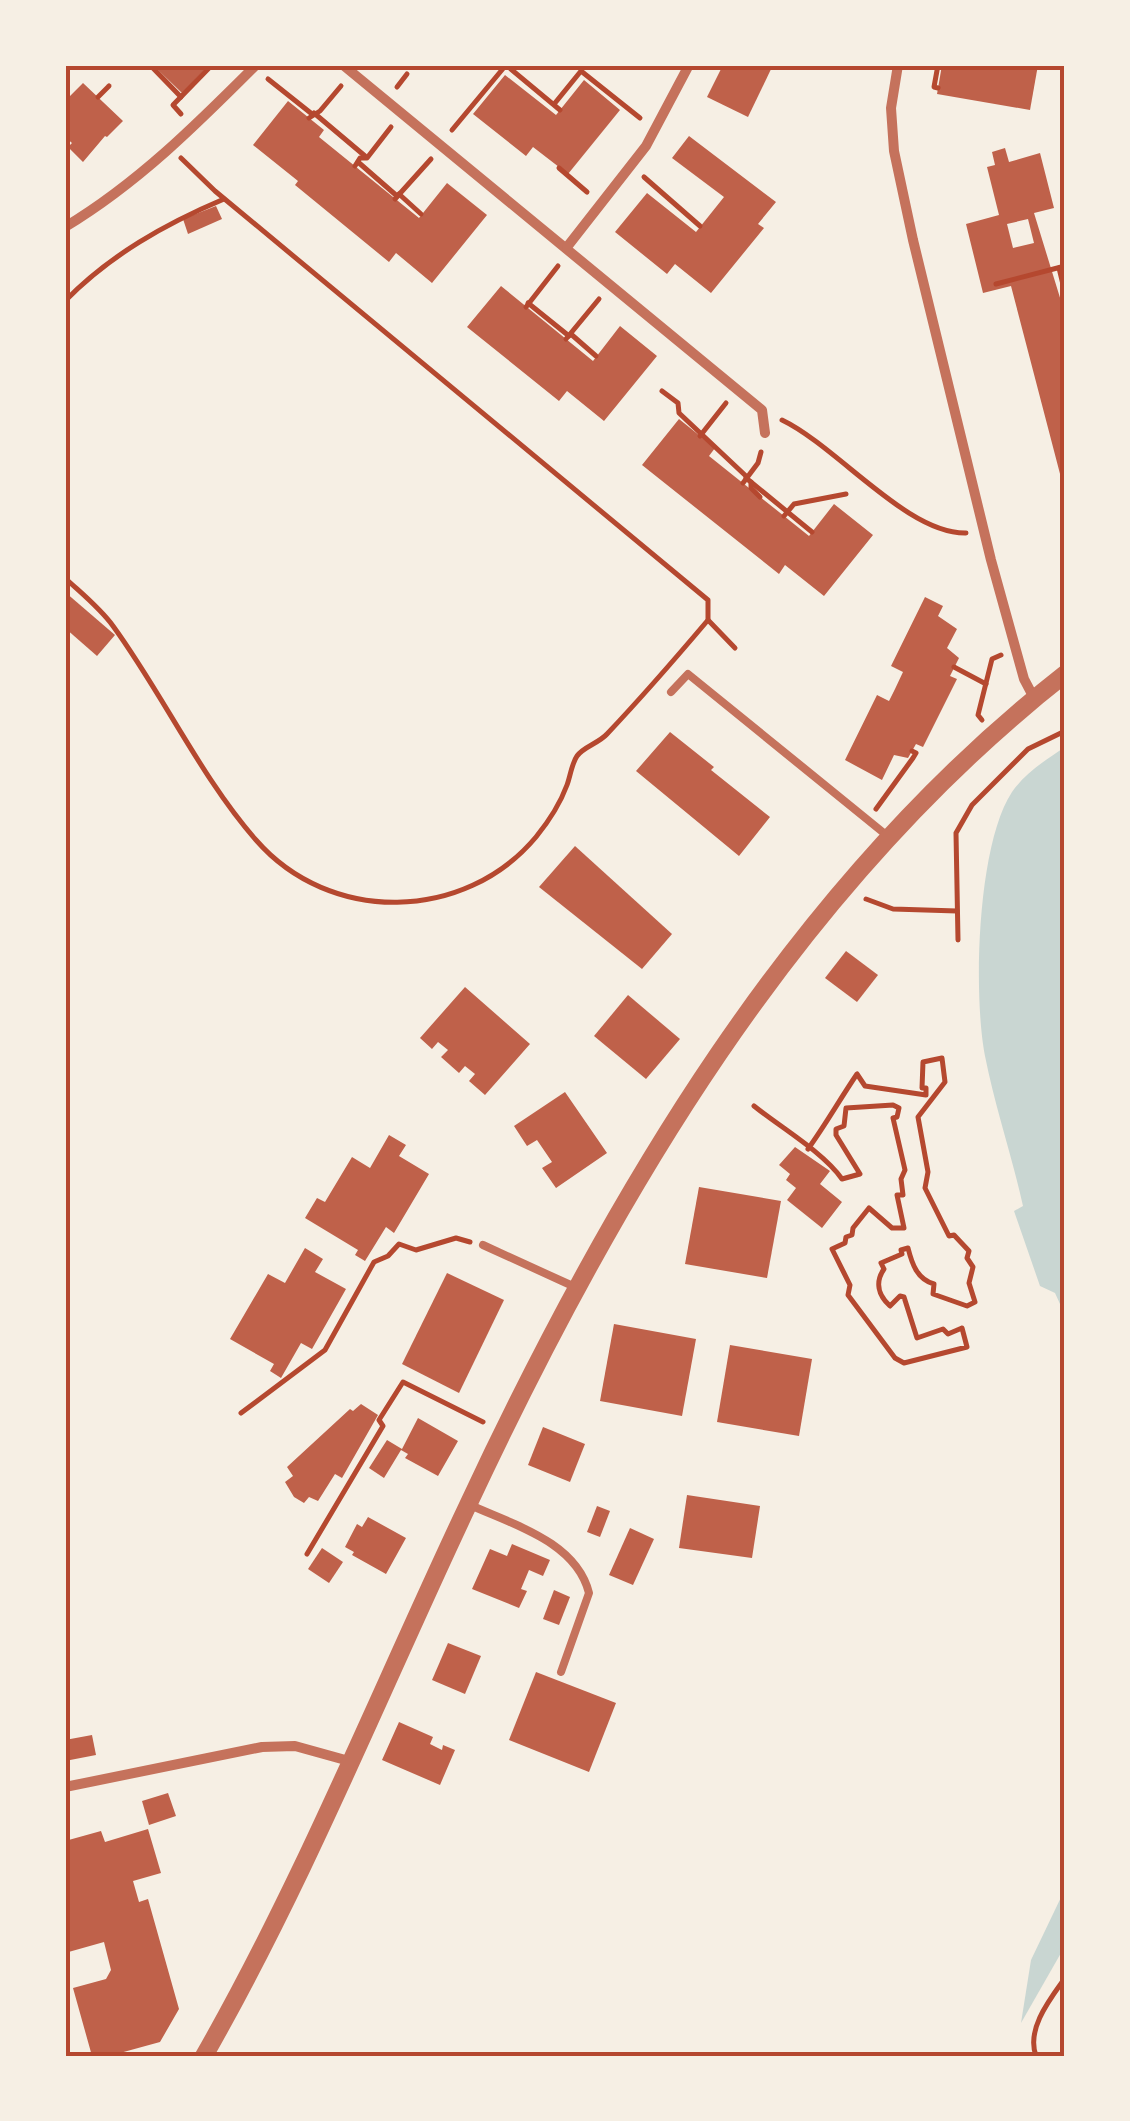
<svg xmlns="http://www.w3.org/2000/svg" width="1130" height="2121" viewBox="0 0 1130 2121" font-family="'Asap Condensed',sans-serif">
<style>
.water{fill:#c9d6d2}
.building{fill:#bf614a;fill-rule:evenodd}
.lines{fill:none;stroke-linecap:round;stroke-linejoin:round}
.path{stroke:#b5482f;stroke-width:5}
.service{stroke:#c5725c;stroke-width:8}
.minor{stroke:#c5725c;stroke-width:10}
.tertiary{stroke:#c5725c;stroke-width:18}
.neatline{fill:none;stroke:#b5482f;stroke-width:4}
</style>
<rect width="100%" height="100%" fill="#f6efe4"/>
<g class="water">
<path d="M1065,747V1315L1055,1293L1040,1286L1014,1211L1023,1206C1012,1156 995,1107 985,1056C973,994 977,845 1012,792C1025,773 1047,759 1065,747Z"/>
<polygon points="1065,1889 1065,1946 1021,2023 1031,1960"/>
</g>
<g class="building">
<polygon points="153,65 209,65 182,93"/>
<polygon points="723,65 773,65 748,117 707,97"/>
<polygon points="942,65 1038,65 1030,110 937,94"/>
<polygon points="505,75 556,115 584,80 620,110 568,174 533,147 526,156 473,114"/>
<polygon points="83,83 123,121 107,137 105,136 83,162 68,147 72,143 65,137 65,94 69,97"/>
<polygon points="288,101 324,130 319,137 419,218 447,183 487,215 432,283 396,253 389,262 295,185 298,181 253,145"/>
<polygon points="689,136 776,202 758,224 764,228 711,293 675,264 667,274 615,232 647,193 696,232 724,197 672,158"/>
<path d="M1005,148L1009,162L1040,153L1054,208L1034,213L1065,314V493L1011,286L983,293L966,224L999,215L987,167L995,165L992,152ZM1028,219L1034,243L1013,248L1007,224Z"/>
<polygon points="216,206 222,219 188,234 183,219"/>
<polygon points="501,286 593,361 620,326 657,356 604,421 567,391 559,401 467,327"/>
<polygon points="679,419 715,448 709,456 809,536 834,504 873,535 824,596 785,565 779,574 642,465"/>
<polygon points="65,592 115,635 97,656 65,628"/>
<polygon points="925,597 943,606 938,616 957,629 947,648 959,658 950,676 957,679 923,747 916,744 908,758 894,755 882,780 845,760 877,695 889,701 895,689 903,672 891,666"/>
<polygon points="670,732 714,767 711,770 770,817 739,856 636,771"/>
<polygon points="575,846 672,934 642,969 539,887"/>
<polygon points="846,951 878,975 857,1002 825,978"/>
<polygon points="465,987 530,1044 485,1095 469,1081 475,1074 465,1066 459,1073 441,1057 448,1050 438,1042 432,1049 420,1038"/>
<polygon points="628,995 680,1039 646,1079 594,1036"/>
<polygon points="565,1092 607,1153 556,1188 542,1168 552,1162 537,1140 527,1146 514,1126"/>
<polygon points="389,1135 406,1145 399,1156 429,1174 394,1233 386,1227 365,1261 355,1255 358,1250 305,1218 317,1198 325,1202 352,1157 370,1168"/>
<polygon points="795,1147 830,1171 820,1184 842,1202 822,1228 787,1200 796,1188 786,1180 790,1174 779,1165"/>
<polygon points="699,1187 781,1201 767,1278 685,1264"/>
<polygon points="305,1248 323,1259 315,1272 346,1289 312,1349 301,1343 281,1378 270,1371 274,1364 230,1339 268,1274 285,1283"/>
<polygon points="447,1273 504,1300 459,1393 402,1364"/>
<polygon points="614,1324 696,1339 682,1416 600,1401"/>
<polygon points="730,1345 812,1359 799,1436 717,1422"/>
<polygon points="361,1404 378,1415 342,1478 335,1474 318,1501 309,1497 304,1503 294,1497 285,1482 293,1476 287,1467 350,1409 353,1411"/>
<polygon points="418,1418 458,1441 438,1476 405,1458 408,1454 401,1450 384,1478 369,1468 387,1440 402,1449"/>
<polygon points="543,1427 585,1444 570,1482 528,1465"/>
<polygon points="687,1495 760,1506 752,1558 679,1548"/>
<polygon points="597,1506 610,1511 600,1537 587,1532"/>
<polygon points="368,1517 406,1538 386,1574 352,1555 354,1552 345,1547 357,1524 362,1527"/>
<polygon points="630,1528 654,1539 633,1585 609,1575"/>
<polygon points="512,1544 550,1560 543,1576 529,1570 521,1589 527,1591 519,1608 472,1589 490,1549 507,1556"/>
<polygon points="322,1548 343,1562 329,1583 308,1569"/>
<polygon points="554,1590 570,1597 559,1625 543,1619"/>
<polygon points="448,1643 481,1656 465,1694 432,1680"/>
<polygon points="536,1672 616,1703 589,1772 509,1740"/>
<polygon points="399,1722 433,1737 430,1744 442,1750 443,1745 455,1750 440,1785 382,1760"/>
<polygon points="92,1735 96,1755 65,1761 65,1740"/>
<polygon points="168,1793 176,1816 149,1825 142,1801"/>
<polygon points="148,1829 161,1873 133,1881 139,1902 148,1899 179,2009 160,2042 109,2056 92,2056 73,1988 106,1979 111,1970 104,1942 65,1953 65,1841 101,1831 105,1842"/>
</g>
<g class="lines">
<g class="path">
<polyline points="150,65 181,97"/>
<polyline points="506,65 560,110"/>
<polyline points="938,65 934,87 938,88"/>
<polyline points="1063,65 1065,101"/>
<polyline points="268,79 312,114"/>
<polyline points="397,87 407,74"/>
<polyline points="98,97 109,86"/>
<polyline points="555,103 581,71 640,118"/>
<polyline points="314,113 365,156"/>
<polyline points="181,114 173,105 210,67"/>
<polyline points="309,118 320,111 341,86"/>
<polyline points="452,130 506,65"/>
<polyline points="358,162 397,196"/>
<polyline points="355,166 360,158 367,158 391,127"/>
<polyline points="559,168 587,192"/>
<polyline points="644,177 700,226"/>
<polyline points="399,194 421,214"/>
<polyline points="395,199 431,159"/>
<polyline points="1059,268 1065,293"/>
<polyline points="996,284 1065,266"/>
<path d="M65,301C110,255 165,224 224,199"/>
<polyline points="528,303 569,336"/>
<polyline points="526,307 558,266"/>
<polyline points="572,335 596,356"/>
<polyline points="566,339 599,299"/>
<polyline points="662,391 678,403 679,413 747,477"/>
<path d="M782,420C838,447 907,534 966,533"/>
<polyline points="700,436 726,403"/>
<polyline points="746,478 812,532"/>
<polyline points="751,482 751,488 760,497"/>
<polyline points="743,483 758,463 761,452"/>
<polyline points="784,516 794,504 846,494"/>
<path d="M65,578C81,593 100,608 113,626C162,693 202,779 256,840C330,925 465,922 536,837C549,821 560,804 567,785C570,777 572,763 577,756C583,747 599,743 607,734C642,697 675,659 708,620V600L215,191L181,158"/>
<polyline points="708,620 735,648"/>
<polyline points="954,667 986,684"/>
<polyline points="982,720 978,715 992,659 1001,655"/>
<polyline points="876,809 913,758 916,753 912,751"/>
<polyline points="866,899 893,909 957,911"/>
<polyline points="958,940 956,833 972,805 1028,749 1065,731"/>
<path d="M754,1106C780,1127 823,1152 842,1179L860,1174L836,1135V1129L844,1126L846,1108L893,1105L899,1108L897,1117L893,1118L905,1170L901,1179L903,1195H897L904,1228H892L869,1208L853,1228L852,1235L846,1237L845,1243L832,1249L850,1285L848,1295L895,1358L904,1363L967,1347L962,1328L948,1334L943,1329L917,1338L904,1297L900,1296L890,1306C878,1295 875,1282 884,1269L881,1263L902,1254L901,1250L908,1248C912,1264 917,1279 934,1284L933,1294L967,1306L975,1302L969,1283L973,1267L967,1258L969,1251L954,1235L949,1236L925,1188L928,1172L918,1117L945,1082L942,1058L923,1062L922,1088H926V1095L865,1086L857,1074C840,1099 826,1124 808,1149"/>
<polyline points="241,1413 325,1350 374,1262 388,1256 399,1244 416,1250 456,1238 470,1242"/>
<polyline points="307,1554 383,1426 379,1420 403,1382 483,1422"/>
<path d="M1036,2056C1026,2029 1050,1999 1065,1978"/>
</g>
<g class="service">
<polyline points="671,692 688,674 890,838"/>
<polyline points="483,1245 575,1287"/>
<path d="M468,1504C511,1524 576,1541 589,1593L561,1672"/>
</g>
<g class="minor">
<polyline points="343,65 762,410 765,433"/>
<polyline points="898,65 891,108 894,151 913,240 991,560 1024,679 1034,698"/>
<path d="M65,227C138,183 196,125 256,65"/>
<polyline points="567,247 646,146 689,65"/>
<polyline points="65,1787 262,1747 295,1746 349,1761"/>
</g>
<path class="tertiary" d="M204,2056C305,1879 381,1689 468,1505C612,1197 793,887 1065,674"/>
</g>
<rect width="1130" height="2121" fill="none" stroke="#f6efe4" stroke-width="135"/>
<rect x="68" y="68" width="994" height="1986" class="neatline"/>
</svg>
